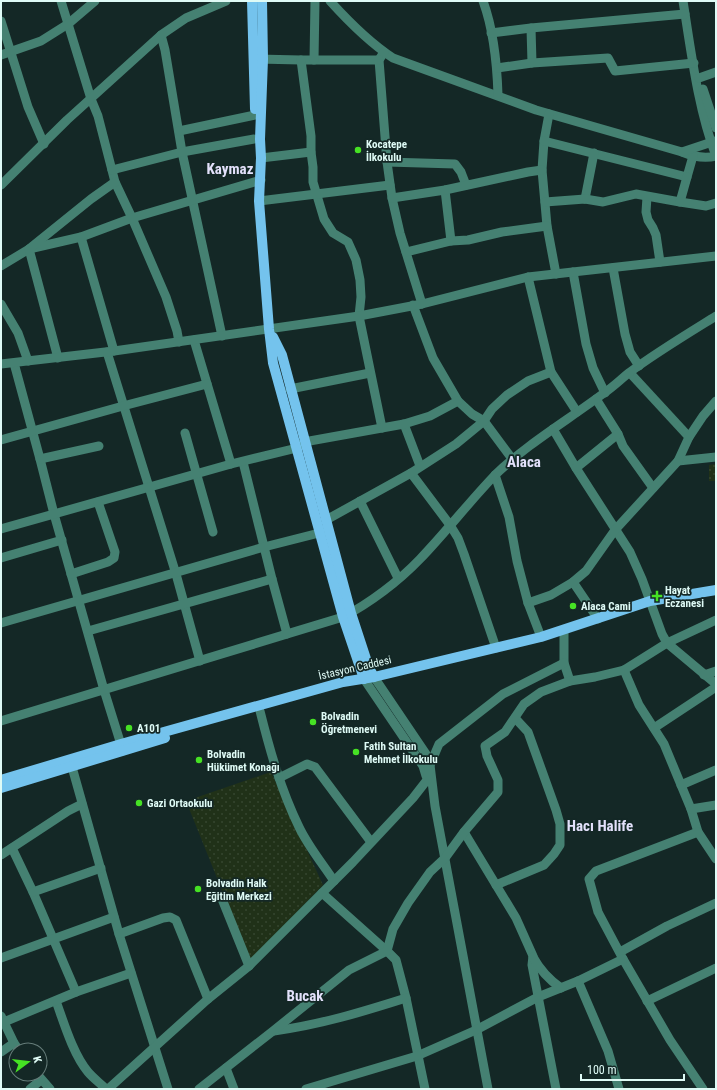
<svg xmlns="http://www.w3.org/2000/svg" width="717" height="1090" viewBox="0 0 717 1090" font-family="'Roboto Condensed',sans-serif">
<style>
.park{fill:url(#park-dots)}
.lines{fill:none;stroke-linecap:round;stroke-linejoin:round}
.minor{stroke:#458172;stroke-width:9}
.major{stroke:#74c3ed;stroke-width:10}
.poi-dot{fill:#46e224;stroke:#142826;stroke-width:1.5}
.labels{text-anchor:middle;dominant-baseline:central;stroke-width:3.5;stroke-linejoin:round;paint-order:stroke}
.poi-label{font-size:11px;font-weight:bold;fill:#dffbf6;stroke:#142826;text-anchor:start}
.street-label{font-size:11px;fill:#dffbf6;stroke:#142826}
.district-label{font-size:15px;font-weight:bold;fill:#e3e1fb;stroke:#142826}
</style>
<defs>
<pattern id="park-dots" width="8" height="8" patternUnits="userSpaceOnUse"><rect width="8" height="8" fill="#203118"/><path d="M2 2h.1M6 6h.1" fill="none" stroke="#35462f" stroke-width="1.8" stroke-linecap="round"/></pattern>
</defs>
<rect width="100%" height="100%" fill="#142826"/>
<g class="park">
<polygon points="716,464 716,481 709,481 709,465"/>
<polygon points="271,772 323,885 250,960 186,801"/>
</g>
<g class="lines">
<g class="minor">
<polyline points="61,1 91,99 98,116 115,182 132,218 166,297 177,331 179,342"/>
<path d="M330,1C349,22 370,43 393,58L536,110L682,152C694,157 704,159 716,156"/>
<path d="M483,1C494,31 497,63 498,95"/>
<path d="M683,1C691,51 698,109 716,156"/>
<polyline points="1,21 28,107 44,144"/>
<polyline points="531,28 532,63"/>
<polyline points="491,33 531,28 685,14"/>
<polyline points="161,35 165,50 182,152 222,336"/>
<polyline points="384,52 379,60 387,162 392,198 400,233 422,304"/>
<polyline points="1,55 41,41 68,24 95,1"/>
<polyline points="257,59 301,60 379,60"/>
<polyline points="301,60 311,136 311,152 313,167 313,182 324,219 333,233 348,242 356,260 360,280 361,297 359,316 382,428"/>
<polyline points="314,60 315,1"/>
<polyline points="497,68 532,63 608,58 615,71 694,63"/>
<polyline points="699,78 716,72"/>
<polyline points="703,89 716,128"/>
<polyline points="549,114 544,141 542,170 547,226 556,274"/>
<polyline points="179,131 255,115"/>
<polyline points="544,141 687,177 693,156"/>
<polyline points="682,152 715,141"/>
<polyline points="261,158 311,152"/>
<polyline points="387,162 455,164 461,172 466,185"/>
<polyline points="112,170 182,152 254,139"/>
<polyline points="1,185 67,120 161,35 186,18 226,1"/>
<polyline points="445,190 451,241"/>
<polyline points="647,197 646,212 648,220 653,228 656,235 660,262"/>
<polyline points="392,198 445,190 528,172 542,170"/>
<polyline points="585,199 594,153"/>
<polyline points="259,201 390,185"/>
<polyline points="545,202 585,199 603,202 636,194 680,202 687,177"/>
<polyline points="680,202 706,206 716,203"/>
<polyline points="81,237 114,351"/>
<polyline points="406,252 451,241 468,240 502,232 547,226"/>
<polyline points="1,266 29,249 81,237 132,218 261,180"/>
<polyline points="613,268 625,334 630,352 639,366"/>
<polyline points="573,272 586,344 593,368 605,393"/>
<polyline points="528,277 551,372 577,412"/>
<polyline points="1,304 18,333 28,361"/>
<polyline points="413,305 433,358 458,401 472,414 484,421 513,460"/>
<polyline points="194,340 231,464"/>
<polyline points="107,352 176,574 200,661"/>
<polyline points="58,358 29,249 91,199 115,182"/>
<polyline points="14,363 40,459 54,514 104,690 123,751"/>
<polyline points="1,364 114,351 359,316 422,304 528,277 716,256"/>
<polyline points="630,373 689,437"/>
<polyline points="290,389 370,373"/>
<polyline points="596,399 618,434 623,446 653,488"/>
<polyline points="404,424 420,466"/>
<polyline points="553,429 576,468 630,552 642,579 662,634 667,643 716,684"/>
<polyline points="185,433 213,532"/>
<polyline points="1,440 123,406 207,384"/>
<polyline points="40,459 99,446"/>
<polyline points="678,461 716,457"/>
<polyline points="243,462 272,579 287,634"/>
<polyline points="576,468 618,434"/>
<polyline points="411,473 450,525 458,538 464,554 496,648"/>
<polyline points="495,475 509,517 517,561 528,603 541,637"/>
<polyline points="360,501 398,578"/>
<polyline points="326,520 411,473 456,444 484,421 492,409 507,395 528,381 551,372"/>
<polyline points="1,529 231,464 297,448 304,442 404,424 430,416 458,401"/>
<polyline points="1,558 62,540"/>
<polyline points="71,574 108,562 114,558 115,552 98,502"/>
<polyline points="573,582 598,619"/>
<polyline points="528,603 551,595 573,582 586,571 615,530 678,461 689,437 703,416 716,401"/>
<polyline points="1,623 264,547 327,531"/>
<polyline points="564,630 564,663 570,681"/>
<polyline points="88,631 272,579"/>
<polyline points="624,670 639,705 664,744 691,809 698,832 716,859"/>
<polyline points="704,675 716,671"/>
<polyline points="374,677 426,754 430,765 435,806 488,1089"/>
<polyline points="364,679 423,766 426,776"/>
<path d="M260,711C270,751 281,790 299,827C308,846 322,863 334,881"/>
<path d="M1,721L343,617C370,603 399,581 420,559C446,532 469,502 495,475C527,444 568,420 604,393C613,387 621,379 630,372C657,352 687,334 716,316"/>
<polyline points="654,728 716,687"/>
<polyline points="72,767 119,934 168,1089"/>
<polyline points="279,778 307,764 315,767 371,842"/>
<polyline points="681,785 716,770"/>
<polyline points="691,809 716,805"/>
<polyline points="464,832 516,918 533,956 532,965 556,1089"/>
<polyline points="698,832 596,871 589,879 598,912 623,959 670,1040 703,1089"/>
<polyline points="12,848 33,892 76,992"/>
<polyline points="1,855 68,811 82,804"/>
<polyline points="496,885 544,865 554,854 560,845 560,824 556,810 528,732 515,718"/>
<polyline points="33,892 101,868"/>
<polyline points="322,893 387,951 396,960 406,998 425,1089"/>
<polyline points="222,899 249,966"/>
<polyline points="119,934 163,918 170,917 176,920 208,999"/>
<polyline points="620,952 667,926 716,903"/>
<path d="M533,957C540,970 548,979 561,988"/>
<polyline points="1,958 114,917"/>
<polyline points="578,981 608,1051 619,1089"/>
<path d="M56,1001C64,1023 73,1054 88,1072C93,1078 100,1083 106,1089"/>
<polyline points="647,1001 716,968"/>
<polyline points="1,1016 14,1043 19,1050"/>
<polyline points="4,1022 76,992 131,973"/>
<path d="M274,1031C319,1025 362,1012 406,998"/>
<polyline points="1,1052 14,1043"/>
<polyline points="226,1068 234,1089"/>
<polyline points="37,1074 50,1089"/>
<polyline points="30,1089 41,1080"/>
<polyline points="108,1089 208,999 249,966 353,862 413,798 427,780 430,765 439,744 503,694 564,663"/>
<polyline points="199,1089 273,1031 349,970 387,951 393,929 408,903 430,872 445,858 464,832 498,792 498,780 487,756 485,746 505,732 524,704 541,692 570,681 595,677 624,670 667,643 716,620"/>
<polyline points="306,1089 417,1056 476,1030 538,997 578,981 623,959"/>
</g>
<g class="major">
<polyline points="252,1 255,109"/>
<polyline points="262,1 263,59 260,139 261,158 259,201 269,329 273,363 343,617 364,679"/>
<polyline points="273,337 282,355 351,613 369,668 374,677"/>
<polyline points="1,780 121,744 343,682 374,677 541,637 650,601 716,590"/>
<polyline points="1,788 165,738"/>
</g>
</g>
<g class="poi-dot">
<circle cx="358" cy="150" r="4"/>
<path d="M655 590h4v4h4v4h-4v4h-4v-4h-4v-4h4z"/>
<circle cx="573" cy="606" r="4"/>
<circle cx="313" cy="722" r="4"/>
<circle cx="129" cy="728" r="4"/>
<circle cx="356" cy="752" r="4"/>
<circle cx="199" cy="760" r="4"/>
<circle cx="139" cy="803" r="4"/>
<circle cx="198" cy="889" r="4"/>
</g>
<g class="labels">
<g class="poi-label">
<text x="366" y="144">Kocatepe<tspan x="366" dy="13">İlkokulu</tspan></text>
<text x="665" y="590">Hayat<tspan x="665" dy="13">Eczanesi</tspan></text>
<text x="581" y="606">Alaca Cami</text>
<text x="321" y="716">Bolvadin<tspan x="321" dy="13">Öğretmenevi</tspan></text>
<text x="137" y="728">A101</text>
<text x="364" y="746">Fatih Sultan<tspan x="364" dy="13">Mehmet İlkokulu</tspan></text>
<text x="207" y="754">Bolvadin<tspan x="207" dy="13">Hükümet Konağı</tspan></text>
<text x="147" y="803">Gazi Ortaokulu</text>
<text x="206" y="883">Bolvadin Halk<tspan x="206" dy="13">Eğitim Merkezi</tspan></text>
</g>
<g class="street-label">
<text transform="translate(355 668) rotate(-13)">İstasyon Caddesi</text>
</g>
<g class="district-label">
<text x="230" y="169">Kaymaz</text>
<text x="524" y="462">Alaca</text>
<text x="600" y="826">Hacı Halife</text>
<text x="305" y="996">Bucak</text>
</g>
</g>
<rect width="717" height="1090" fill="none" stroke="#dffbf6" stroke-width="4"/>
<g transform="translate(28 1062) rotate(75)"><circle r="19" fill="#142826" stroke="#657c79"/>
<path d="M0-3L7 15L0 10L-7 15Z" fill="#46e224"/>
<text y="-6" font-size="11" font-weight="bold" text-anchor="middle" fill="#dffbf6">K</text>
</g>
<path d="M581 1074v6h103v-6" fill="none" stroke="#dffbf6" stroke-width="2"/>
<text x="587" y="1074" font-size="12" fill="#dffbf6" stroke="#142826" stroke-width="3" paint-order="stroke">100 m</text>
</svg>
